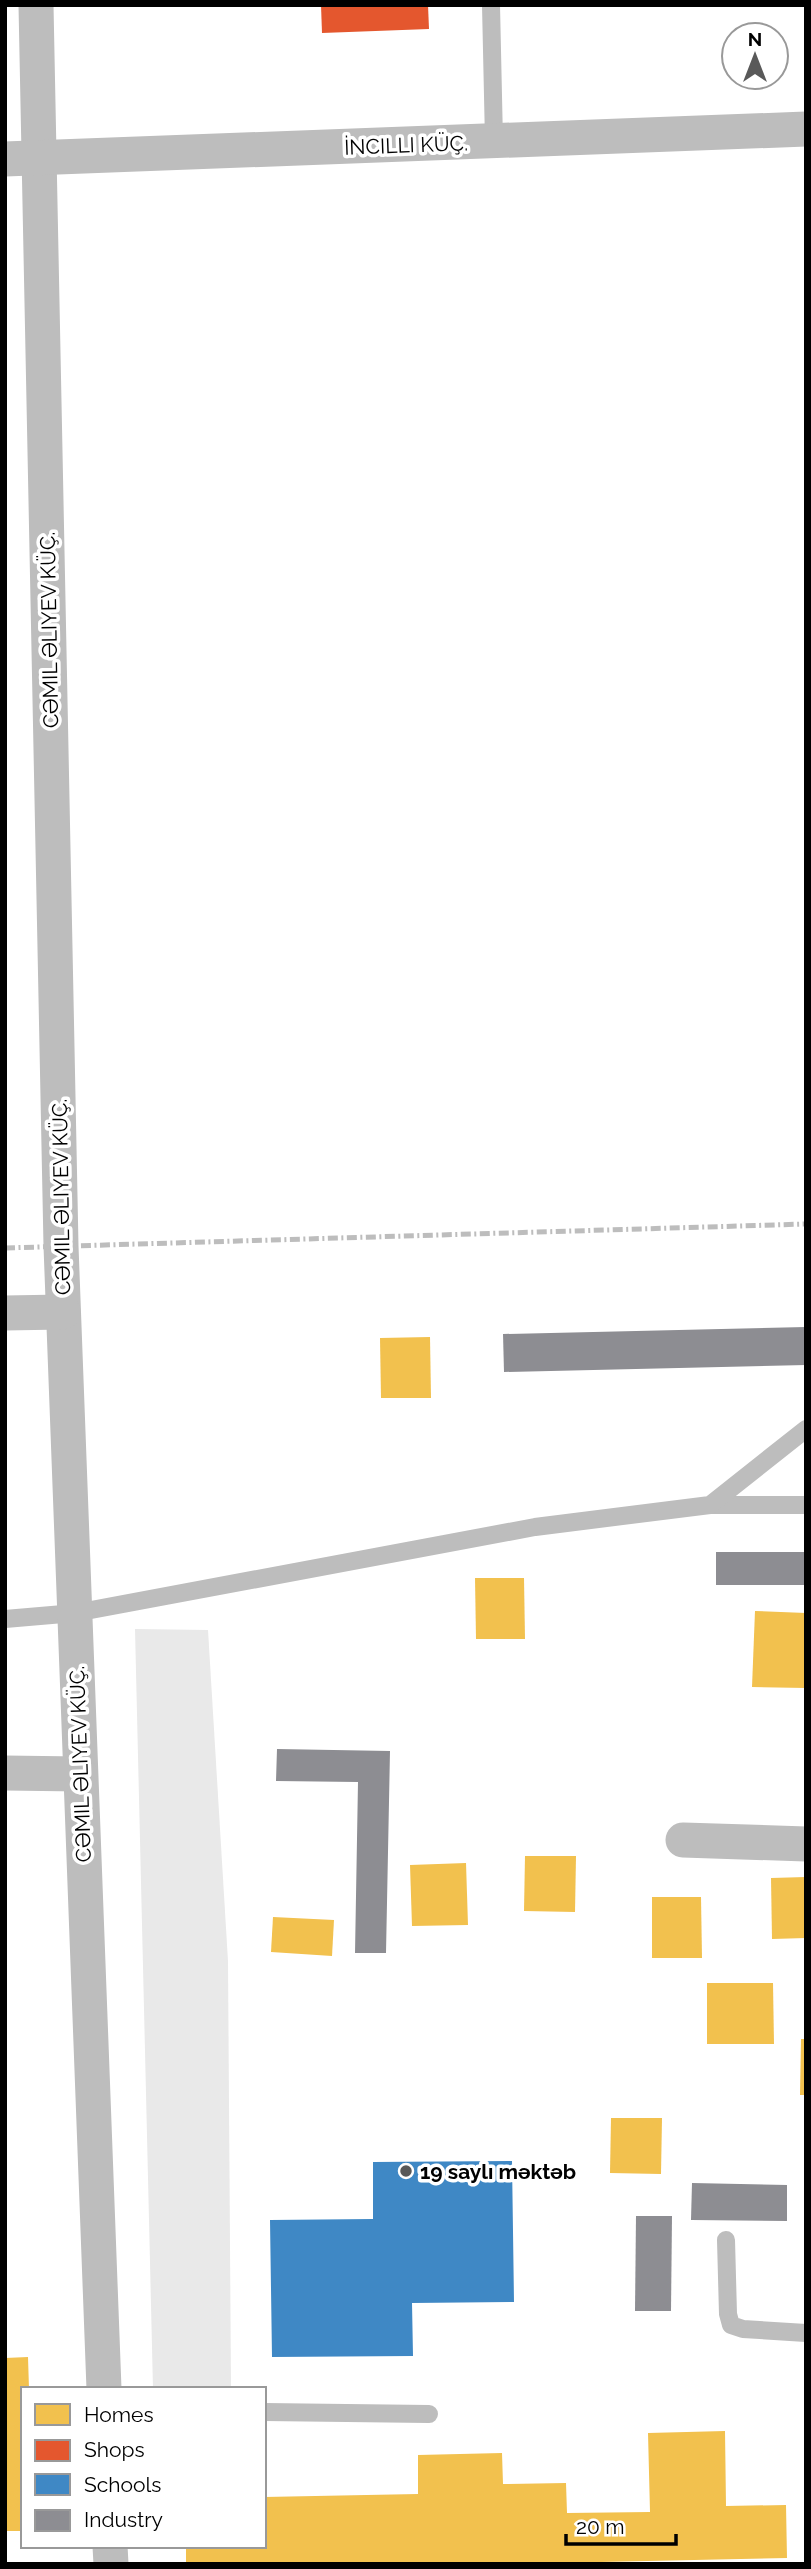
<svg xmlns="http://www.w3.org/2000/svg" width="811" height="2569" viewBox="0 0 811 2569" font-family="Raleway,sans-serif">
<style>
.green{fill:#e9e9e9}
.homes{fill:#f2c14e}
.shops{fill:#e4572e}
.schools{fill:#3f88c5}
.industry{fill:#8d8d92}
.lines{fill:none;stroke-linecap:round;stroke-linejoin:round}
.service{stroke:#bdbdbd;stroke-width:18}
.minor{stroke:#bdbdbd;stroke-width:35}
.rail{stroke:#bdbdbd;stroke-width:5;stroke-dasharray:10 3.5 2 3.5;stroke-linecap:butt}
.poi-dot{fill:#595959;stroke:#fff;stroke-width:2.5}
.labels{text-anchor:middle;dominant-baseline:central;stroke-width:7;stroke-linejoin:round;paint-order:stroke}
.street-label{font-size:21px;fill:#000;stroke:#fff}
.poi-label{font-size:21px;font-weight:bold;fill:#000;stroke:#fff;text-anchor:start}
</style>
<rect width="100%" height="100%" fill="#fff"/>
<polygon class="green" points="135,1629 208,1630 228,1961 231,2387 153,2389"/>
<g class="homes">
<polygon points="430,1337 431,1398 381,1398 380,1338"/>
<polygon points="475,1578 524,1578 525,1639 476,1639"/>
<polygon points="755,1611 806,1613 806,1688 752,1687"/>
<polygon points="525,1856 576,1856 575,1912 524,1911"/>
<polygon points="466,1863 468,1925 412,1926 410,1865"/>
<polygon points="806,1877 806,1938 772,1939 771,1878"/>
<polygon points="652,1897 701,1897 702,1958 652,1958"/>
<polygon points="273,1917 334,1920 332,1956 271,1952"/>
<polygon points="707,1983 773,1983 774,2044 707,2044"/>
<polygon points="801,2039 806,2039 806,2095 800,2095"/>
<polygon points="611,2118 662,2118 661,2174 610,2173"/>
<polygon points="28,2357 29,2389 23,2389 23,2531 5,2531 5,2358"/>
<polygon points="725,2431 726,2506 786,2505 787,2558 506,2564 186,2564 186,2546 264,2546 264,2497 418,2494 418,2455 502,2453 503,2484 566,2483 567,2513 650,2512 648,2433"/>
</g>
<polygon class="shops" points="321,5 428,5 429,29 322,33"/>
<polygon class="schools" points="512,2161 514,2302 412,2303 413,2356 272,2357 270,2220 373,2219 373,2162"/>
<g class="industry">
<polygon points="806,1327 806,1365 504,1372 503,1334"/>
<rect x="716" y="1552" width="90" height="33"/>
<polygon points="277,1749 390,1751 386,1953 355,1953 358,1782 276,1781"/>
<polygon points="692,2183 787,2185 787,2221 691,2220"/>
<polygon points="636,2216 672,2216 671,2311 635,2311"/>
</g>
<g class="lines">
<g class="service">
<polyline points="491,5 494,141"/>
<polyline points="710,1505 806,1505"/>
<polyline points="5,1619 75,1613 535,1527 710,1505 806,1429"/>
<polyline points="726,2240 728,2314 731,2325 743,2329 806,2333"/>
<polyline points="264,2412 429,2414"/>
</g>
<g class="minor">
<polyline points="36,5 61,1246 104,2389"/>
<polyline points="5,159 806,129"/>
<polyline points="5,1313 63,1312"/>
<polyline points="5,1773 80,1774"/>
<polyline points="683,1840 806,1844"/>
<polyline points="110,2546 111,2564"/>
</g>
<polyline class="rail" points="5,1248 806,1224"/>
</g>
<circle class="poi-dot" cx="406" cy="2171" r="7"/>
<g class="labels">
<g class="street-label">
<text transform="translate(406 145) rotate(-2)">İNCILLI KÜÇ.</text>
<text transform="translate(49 630) rotate(-91)">CƏMIL ƏLIYEV KÜÇ.</text>
<text transform="translate(61 1197) rotate(-91)">CƏMIL ƏLIYEV KÜÇ.</text>
<text transform="translate(80 1764) rotate(-92)">CƏMIL ƏLIYEV KÜÇ.</text>
</g>
<g class="poi-label">
<text x="420" y="2171">19 saylı məktəb</text>
</g>
</g>
<rect width="811" height="2569" fill="none" stroke="#000000" stroke-width="14"/>
<rect x="21" y="2387" width="245" height="161" fill="#ffffff" stroke="#999999" stroke-width="2"/>
<rect x="35" y="2404" width="35" height="21" fill="#f2c14e" stroke="#999999" stroke-width="2"/>
<text x="84" y="2422" font-size="21" fill="#000000">Homes</text>
<rect x="35" y="2440" width="35" height="21" fill="#e4572e" stroke="#999999" stroke-width="2"/>
<text x="84" y="2457" font-size="21" fill="#000000">Shops</text>
<rect x="35" y="2474" width="35" height="21" fill="#3f88c5" stroke="#999999" stroke-width="2"/>
<text x="84" y="2492" font-size="21" fill="#000000">Schools</text>
<rect x="35" y="2510" width="35" height="21" fill="#8d8d92" stroke="#999999" stroke-width="2"/>
<text x="84" y="2527" font-size="21" fill="#000000">Industry</text>
<g transform="translate(755 56)"><circle r="33" fill="#ffffff" stroke="#999999" stroke-width="2"/>
<path d="M0-5L12 26L0 18L-12 26Z" fill="#595959"/>
<text y="-10" font-size="19" font-weight="bold" text-anchor="middle" fill="#000000">N</text>
</g>
<path d="M566 2534v10h110v-10" fill="none" stroke="#000000" stroke-width="3.5"/>
<text x="576" y="2534" font-size="21" fill="#000000" stroke="#ffffff" stroke-width="5" paint-order="stroke">20 m</text>
</svg>
